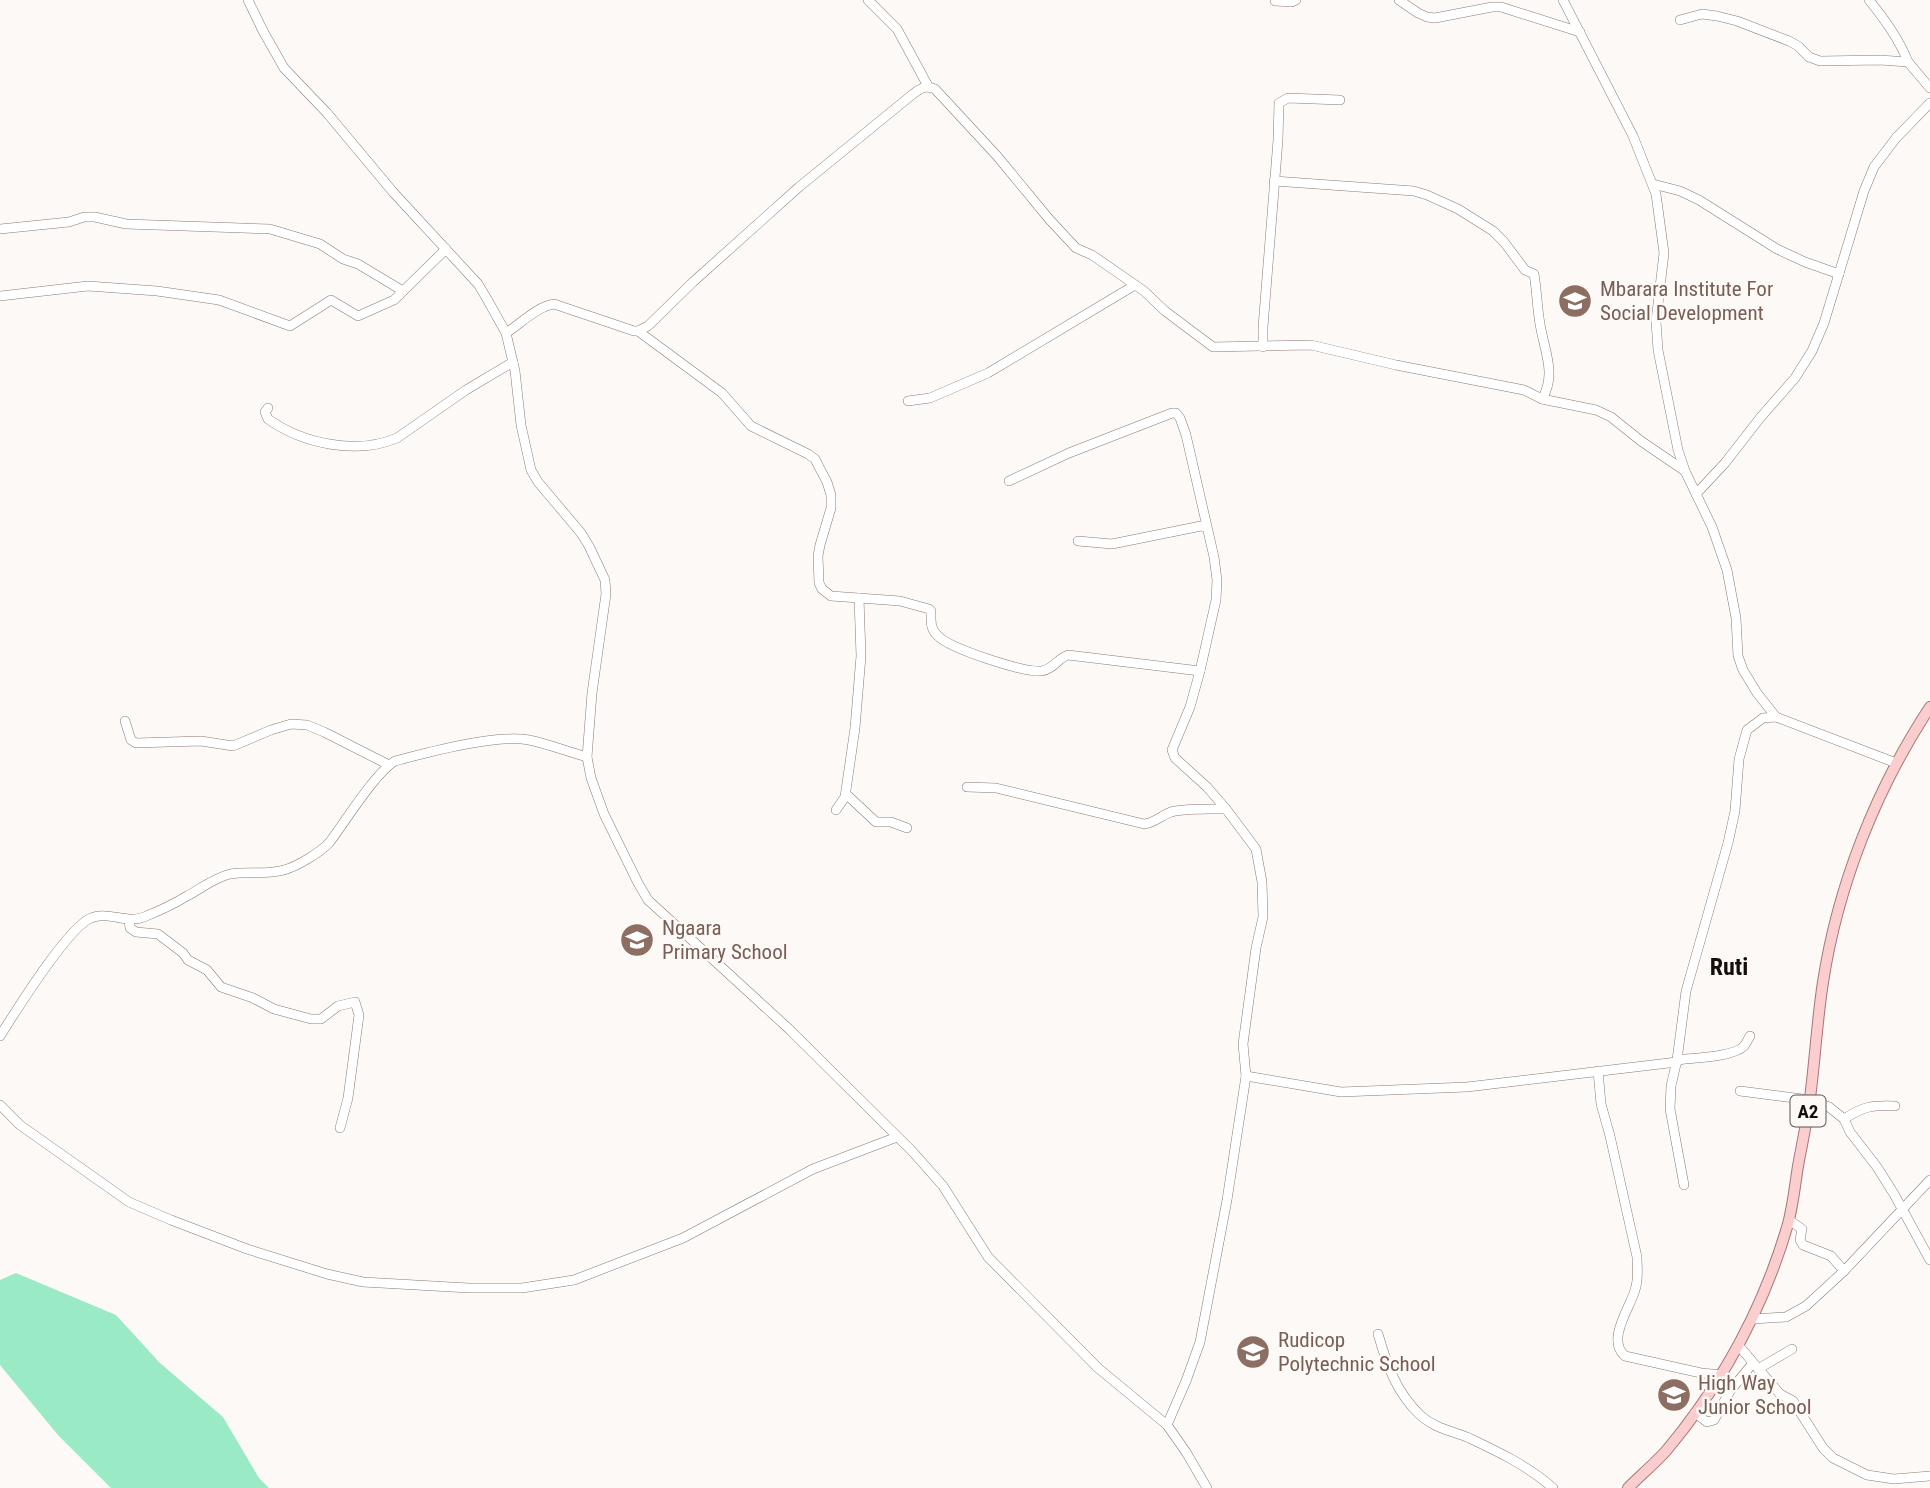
<svg xmlns="http://www.w3.org/2000/svg" width="1930" height="1488" viewBox="0 0 1930 1488" font-family="'Roboto Condensed',sans-serif">
<style>
.green{fill:#9aeac6}
.lines{fill:none;stroke-linecap:round;stroke-linejoin:round}
.minor-casing{stroke:#8d7a70;stroke-width:10}
.major-casing{stroke:#a77574;stroke-width:12}
.minor{stroke:#fff;stroke-width:9}
.major{stroke:#facece;stroke-width:10}
.labels{text-anchor:middle;dominant-baseline:central;stroke-width:5;stroke-linejoin:round;paint-order:stroke}
.shield{fill:#fdf9f7;stroke:#5b5451;stroke-width:2}
.shield-label{font-size:19px;font-weight:bold;fill:#150e0a}
.education-label{font-size:21px;fill:#785e54;stroke:#fdf9f7;text-anchor:start}
.quarter-label{font-size:24px;font-weight:bold;fill:#150e0a;stroke:#fdf9f7}
</style>
<rect width="100%" height="100%" fill="#fdf9f7"/>
<polygon class="green" points="16,1273 116,1315 160,1363 223,1417 259,1478 269,1488 111,1488 58,1435 0,1365 0,1280"/>
<g class="lines">
<g class="minor-casing">
<g id="minor">
<polyline points="248,0 263,31 284,68 327,113 393,192 478,284 487,299 506,333 515,371 521,425 531,470 538,482 581,533 589,546 605,580 606,594 592,693 587,757 591,778 604,814 638,883 648,900 789,1029 912,1151 943,1186 988,1257 1098,1368 1167,1425 1186,1452 1207,1488"/>
<polyline points="868,0 897,29 928,86"/>
<polyline points="1399,0 1418,13 1427,17 1435,18 1492,7 1501,7 1580,32"/>
<polyline points="1563,0 1633,136 1656,194 1664,253 1656,321 1658,350 1678,450 1685,471 1712,527 1727,570 1736,618 1738,656 1743,670 1757,693 1776,717 1896,763"/>
<path d="M1869,0C1885,20 1899,39 1908,62"/>
<polyline points="1275,1 1292,2 1296,0"/>
<polyline points="1680,20 1702,14 1717,16 1737,21 1789,41 1798,46 1809,57 1820,61 1880,60 1908,62 1930,88"/>
<path d="M1274,181L1414,191L1427,195L1458,209L1493,231L1504,242L1525,270L1534,274C1537,291 1537,307 1540,324C1544,350 1557,374 1542,399"/>
<polyline points="1653,184 1680,191 1699,200 1777,249 1805,262 1839,274"/>
<polyline points="0,229 69,222 84,217 95,217 126,224 270,229 320,244 343,259 358,264 403,291"/>
<polyline points="0,296 88,286 157,291 219,300 290,326 331,300 358,316 394,300 446,249"/>
<path d="M638,331L722,393L751,426L808,454L815,459L819,467L827,482L831,495V508L820,545L818,556L819,583L822,589L831,596L900,601L929,609L931,611C931,621 930,629 938,636C951,649 1022,672 1041,671C1053,670 1058,658 1068,655L1200,671"/>
<path d="M506,333C520,324 538,306 554,304L634,331H638L648,326L693,282L799,187L913,94C921,88 925,85 935,89L997,156L1049,219L1076,248L1092,255L1144,291L1165,311L1213,347L1311,345L1396,365L1524,390L1542,399L1596,410L1611,417L1641,441L1685,471"/>
<polyline points="1263,347 1263,327 1278,140 1279,103 1288,98 1340,100"/>
<polyline points="908,401 930,398 988,373 1135,285"/>
<path d="M268,408L265,412L268,419C303,444 357,455 397,438L466,390L513,362"/>
<polyline points="1009,481 1069,453 1172,413 1176,413 1180,418 1186,435 1214,557 1217,580 1216,600 1200,671 1190,707 1172,750 1175,758 1207,787 1226,809 1256,849 1262,882 1263,917 1256,948 1243,1044 1246,1076 1227,1200 1200,1342 1186,1381 1167,1425"/>
<polyline points="1696,494 1725,463 1760,418 1795,378 1812,351 1824,323 1864,191 1874,167 1896,138 1930,103"/>
<polyline points="1078,541 1112,544 1201,526 1206,527"/>
<polyline points="125,721 131,740 136,743 201,741 233,746 271,730 291,724 307,725 324,732 389,765"/>
<path d="M967,787L996,788L1144,824C1156,823 1163,813 1175,811C1191,808 1209,809 1226,809"/>
<polyline points="846,794 876,822 891,822 907,828"/>
<polyline points="836,810 845,797 855,728 861,656 859,598"/>
<polyline points="129,920 130,928 136,932 158,934 183,953 188,960 207,970 221,987 253,998 274,1009 311,1019 321,1019 338,1006 355,1002 359,1015 348,1098 340,1128"/>
<path d="M0,1036C16,1011 67,928 91,918C109,911 127,924 144,917C159,911 174,904 187,896C202,888 214,878 230,874C248,871 267,875 284,870C298,866 319,853 329,843C345,822 375,773 395,761C429,752 496,734 529,740C549,744 568,752 587,757"/>
<path d="M1677,1060C1693,1058 1734,1057 1744,1046C1746,1044 1748,1039 1750,1036"/>
<path d="M1598,1071L1601,1104L1610,1136L1637,1257C1637,1268 1639,1279 1635,1290C1630,1308 1606,1340 1625,1356L1701,1373L1722,1375"/>
<polyline points="1246,1076 1341,1092 1467,1087 1677,1062"/>
<polyline points="1740,1091 1810,1100 1829,1107 1844,1119 1850,1132 1877,1167 1894,1194 1930,1260"/>
<polyline points="0,1105 20,1125 129,1202 171,1220 247,1249 327,1274 363,1282 469,1288 522,1288 574,1280 683,1238 813,1169 897,1137"/>
<path d="M1844,1119C1864,1106 1872,1105 1895,1106"/>
<polyline points="1684,1185 1670,1109 1671,1086 1677,1060 1686,991 1728,843 1735,811 1739,759 1747,730 1763,718 1776,717"/>
<polyline points="1789,1220 1802,1229 1800,1240 1803,1245 1831,1256 1844,1271"/>
<polyline points="1753,1319 1786,1317 1806,1306 1844,1271 1930,1180"/>
<path d="M1378,1334C1387,1365 1396,1392 1420,1415C1434,1428 1452,1431 1469,1438C1499,1452 1528,1466 1553,1488"/>
<polyline points="1739,1346 1780,1394 1793,1401 1823,1448 1833,1458 1867,1475 1894,1479 1930,1476"/>
<polyline points="1758,1369 1792,1349"/>
<polyline points="1695,1413 1707,1422 1714,1420 1730,1391 1753,1363"/>
</g>
</g>
<g class="major-casing">
<path id="major" d="M1628,1488C1640,1476 1654,1464 1666,1451C1723,1383 1763,1310 1788,1224C1793,1205 1795,1185 1798,1166C1802,1144 1807,1121 1810,1098C1815,1060 1817,1021 1823,982C1838,885 1876,789 1930,707"/>
</g>
<use href="#minor" class="minor"/>
<use href="#major" class="major"/>
</g>
<defs>
<g id="school-disc" transform="scale(1.75)"><circle r="9.5" fill="#8d6e63" stroke="#fdf9f7"/><path d="M0-5L7-2L0 1L-7-2ZM-4 1L0 2.5L4 1V4Q0 6-4 4Z" fill="#fff"/></g>
</defs>
<g fill-rule="evenodd">
<use href="#school-disc" x="1575" y="301"/>
<use href="#school-disc" x="637" y="940"/>
<use href="#school-disc" x="1253" y="1352"/>
<use href="#school-disc" x="1674" y="1395"/>
</g>
<g class="labels">
<rect class="shield" x="1790.5" y="1095.5" width="35" height="31" rx="5"/>
<g class="shield-label">
<text x="1808" y="1111">A2</text>
</g>
<g class="education-label">
<text x="1600" y="289">Mbarara Institute For<tspan x="1600" dy="24">Social Development</tspan></text>
<text x="662" y="928">Ngaara<tspan x="662" dy="24">Primary School</tspan></text>
<text x="1278" y="1340">Rudicop<tspan x="1278" dy="24">Polytechnic School</tspan></text>
<text x="1698" y="1383">High Way<tspan x="1698" dy="24">Junior School</tspan></text>
</g>
<g class="quarter-label">
<text x="1729" y="967">Ruti</text>
</g>
</g>
</svg>
